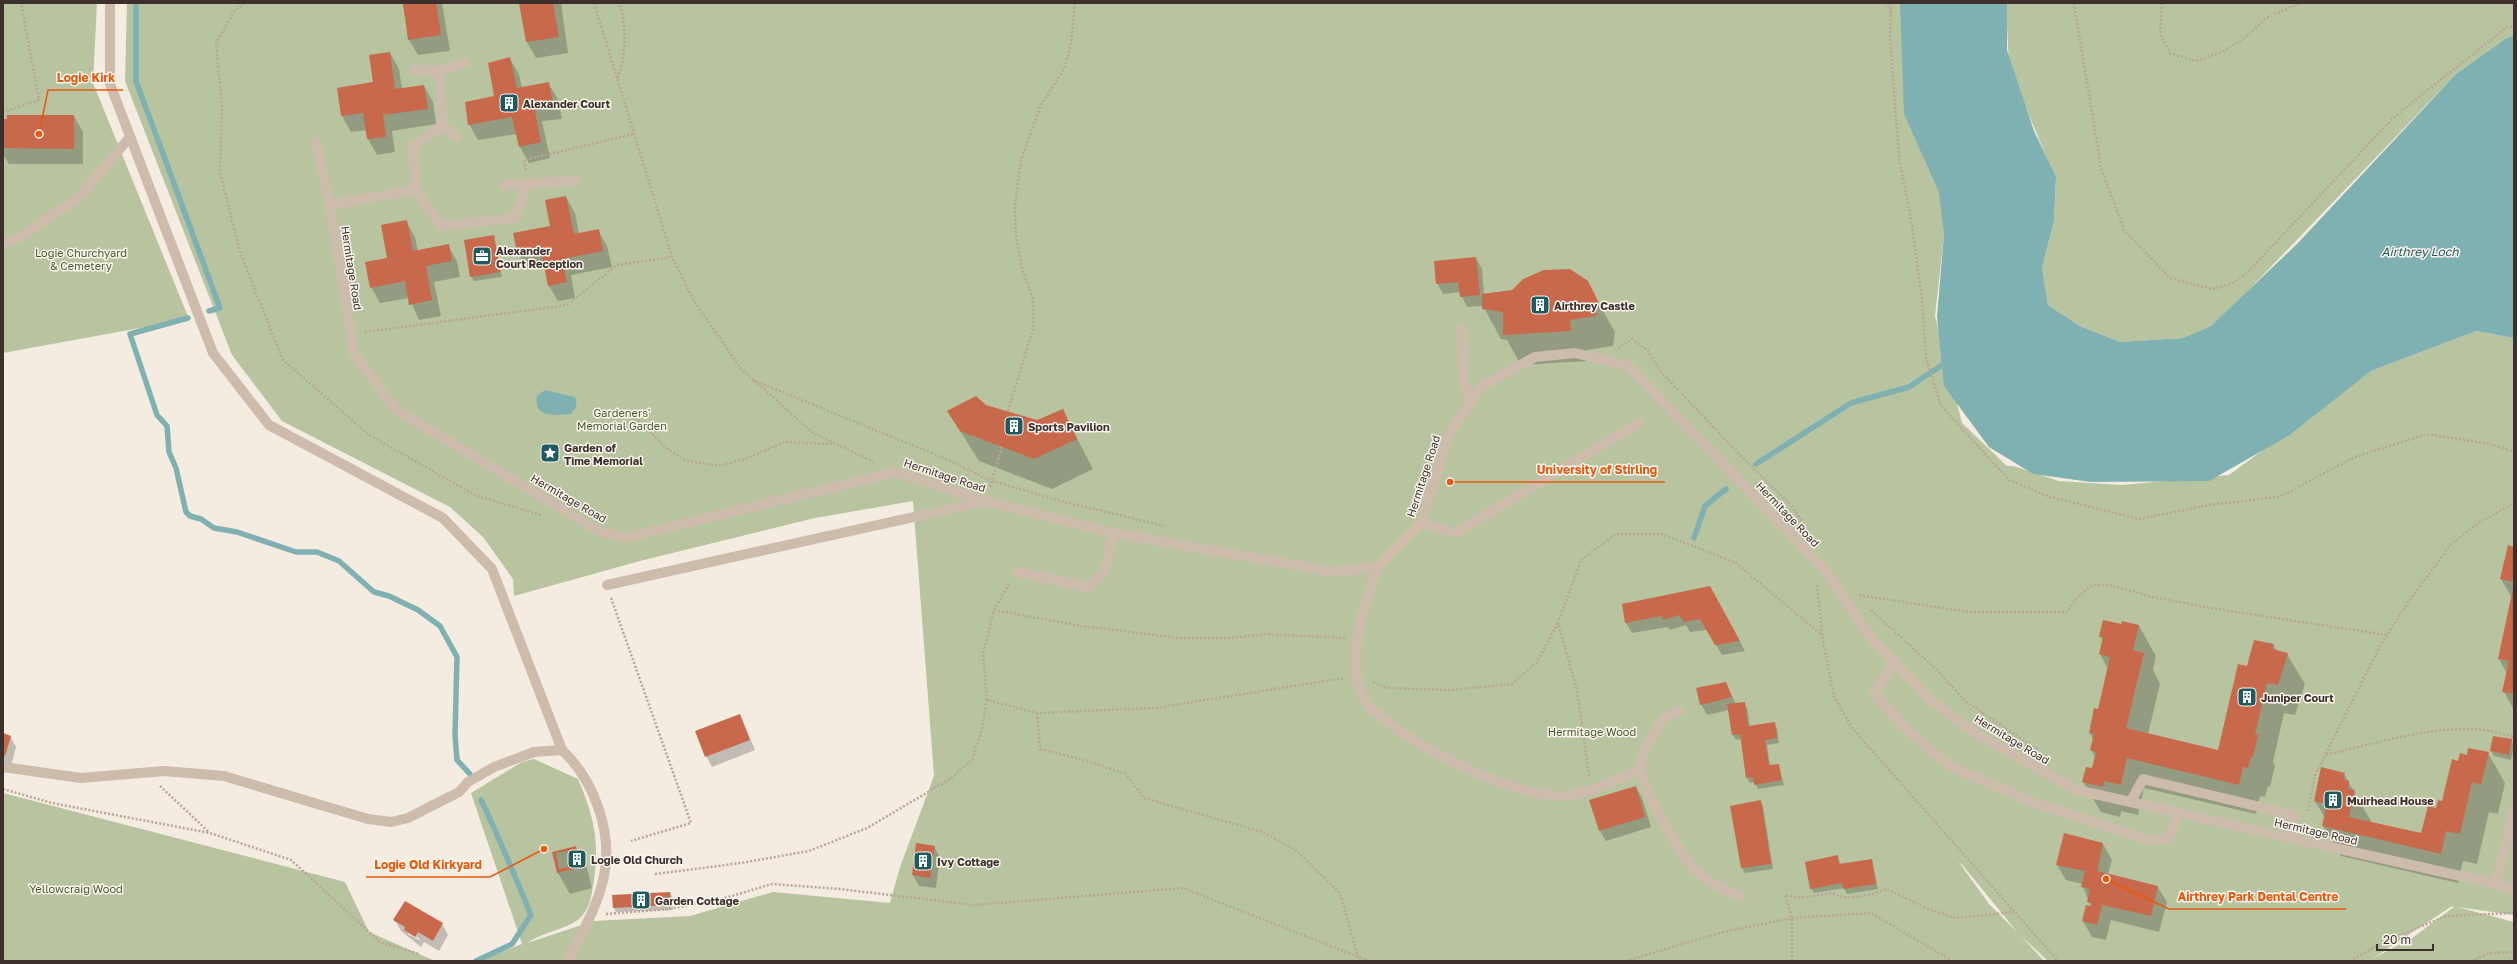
<svg xmlns="http://www.w3.org/2000/svg" width="2517" height="964" viewBox="0 0 2517 964" font-family="'Golos Text',sans-serif">
<style>
.green{fill:#b8c4a0;fill-rule:evenodd}
.water{fill:#7fb0b2}
.shadow{fill:#0003;fill-rule:evenodd}
.lines{fill:none;stroke-linecap:round;stroke-linejoin:round}
.stream{stroke:#7fb0b2;stroke-width:5.5}
.building{fill:#c8694b;fill-rule:evenodd}
.path{stroke:#b9a596;stroke-width:2.5;stroke-dasharray:2 2;stroke-linecap:butt}
.minor{stroke:#cdbbac;stroke-width:10}
.labels{text-anchor:middle;dominant-baseline:central;stroke-width:3;stroke-linejoin:round;paint-order:stroke}
.poi-label{font-size:11px;font-weight:bold;fill:#3b302b;stroke:#fbf5ee;text-anchor:start}
.park-label{font-size:11px;fill:#4a5a2e;stroke:#fbf5ee}
.street-label{font-size:11px;fill:#3b302b;stroke:#fbf5ee}
.water-label{font-size:12px;font-style:italic;fill:#1f5a5e;stroke:#fbf5ee}
.leader{fill:none;stroke:#e8590c;stroke-width:1.5}
.callout-dot{fill:#e8590c;stroke:#fbf5ee;stroke-width:1.5}
.callout-label{font-size:12px;text-anchor:middle;font-weight:bold;fill:#e8590c;stroke:#fbf5ee;stroke-width:3;stroke-linejoin:round;paint-order:stroke}
</style>
<rect width="100%" height="100%" fill="#f4ebe1"/>
<g class="green">
<polygon points="3,3 97,3 93,83 189,319 3,353"/>
<path d="M127,3H1918L1947,208L1935,316L1962,423L2007,466H2013L2059,481L2122,485L2229,475L2371,371L2476,331L2514,338V915L2457,907L2514,922V961H2048L2021,936L2044,961H476L522,944L471,793L522,762L534,759L578,779C595,818 600,845 593,886C591,898 589,910 579,919C565,930 542,932 527,943L594,921L690,916L773,892L890,903L900,867L934,776L913,501L815,518L640,561L514,596L513,579L483,537L450,507L282,421L232,355L125,81ZM1958,861L1964,867L2018,933L1989,904ZM2452,906L2454,907L2412,938L2372,959Z"/>
<polygon points="2006,3 2514,3 2514,35 2505,39 2456,74 2243,296 2211,326 2184,338 2120,342 2080,326 2048,305 2042,267 2054,221 2056,180 2009,67"/>
<polygon points="3,793 345,882 369,932 435,961 3,961"/>
</g>
<g class="water">
<polygon points="1900,3 2007,3 2007,50 2034,131 2056,177 2054,221 2042,267 2048,305 2080,326 2120,342 2183,338 2211,326 2298,243 2456,74 2505,39 2514,35 2514,338 2476,331 2371,371 2288,436 2209,481 2091,482 2033,474 1989,447 1944,386 1937,317 1944,234 1939,192 1904,114"/>
<path d="M545,390L575,397C578,404 576,408 571,414C556,415 533,419 537,396Z"/>
</g>
<g class="shadow">
<polygon points="403,3 442,3 450,51 418,55 409,40"/>
<polygon points="520,3 561,3 568,53 536,58 527,42"/>
<polygon points="390,53 399,69 402,89 424,86 433,102 436,124 392,131 395,152 377,155 368,139 367,130 351,132 342,116 338,88 374,83"/>
<polygon points="510,59 519,74 522,88 548,83 558,99 562,119 542,121 550,158 529,163 520,147 517,134 478,140 469,124 495,97"/>
<polygon points="74,116 83,132 83,164 9,164 3,154 3,120"/>
<polygon points="566,197 575,213 579,234 598,230 607,246 612,267 571,275 575,298 558,301 549,286 545,264 527,267 517,252 551,226"/>
<polygon points="406,221 415,237 418,251 448,246 457,261 460,277 434,282 441,316 419,320 409,298 380,303 371,287 389,258"/>
<polygon points="494,236 502,277 474,281 471,276"/>
<polygon points="1476,258 1482,269 1484,294 1587,282 1615,332 1613,346 1587,350 1588,361 1521,365 1507,340 1501,339 1483,306 1467,307 1460,292 1443,294 1437,283"/>
<polygon points="986,406 1037,421 1063,411 1093,469 1052,489 979,461 948,412"/>
<polygon points="2514,548 2514,710 2504,692 2507,674 2499,659 2512,598 2501,579"/>
<polygon points="1716,598 1745,651 1722,655 1707,630 1690,632 1686,625 1670,630 1668,627 1632,633 1626,623 1623,605"/>
<polygon points="2122,625 2139,626 2156,656 2153,670 2160,684 2148,734 2219,751 2248,667 2273,645 2277,651 2287,654 2305,684 2295,715 2284,713 2273,762 2275,766 2270,787 2268,786 2265,797 2260,796 2256,814 2144,788 2138,815 2121,811 2120,817 2101,812 2083,782 2092,769 2095,757 2091,750 2093,739 2090,733 2099,710 2108,669 2100,654 2103,641 2100,636"/>
<polygon points="1726,683 1736,704 1744,703 1747,708 1750,727 1774,723 1777,728 1779,743 1767,745 1770,766 1778,765 1784,785 1758,789 1755,782 1750,783 1747,778 1742,739 1736,740 1733,735 1729,710 1707,715 1701,704"/>
<polygon points="740,715 755,750 712,767 706,756"/>
<polygon points="3,734 10,736 16,747 11,766 3,763"/>
<polygon points="2494,737 2511,740 2514,746 2511,760 2494,756 2491,751"/>
<polygon points="2488,753 2505,783 2498,814 2489,812 2477,864 2463,861 2458,883 2341,856 2323,826 2325,818 2315,801 2344,774 2372,823 2422,835 2443,802 2459,762 2467,756"/>
<polygon points="1636,787 1642,798 1651,827 1606,841 1600,831"/>
<polygon points="1760,801 1763,806 1773,869 1745,873 1742,868 1731,806"/>
<polygon points="2103,844 2112,860 2108,874 2157,886 2167,902 2159,932 2111,920 2106,940 2092,937 2083,921 2086,906 2091,907 2082,884 2066,880 2057,865"/>
<polygon points="575,847 587,868 592,888 570,894 558,873 553,852"/>
<polygon points="934,847 940,857 936,888 919,886 913,875"/>
<polygon points="1837,856 1841,865 1872,860 1878,889 1847,894 1844,888 1814,893 1811,888"/>
<polygon points="670,893 673,898 673,910 616,912 614,908"/>
<path d="M406,902L442,924L448,935L439,951L424,942L421,947L401,931L395,920ZM408,932L420,939L419,940L408,934Z"/>
</g>
<g class="lines">
<g class="stream">
<polyline points="136,3 136,81 220,308 209,311"/>
<polyline points="188,318 130,334 157,415 167,426 169,452 176,468 186,512 190,516 201,519 214,528 237,532 296,552 317,552 339,561 374,592 389,596 418,610 440,626 457,657 455,735 457,760 470,774"/>
<polyline points="1756,464 1851,403 1909,387 1942,365"/>
<polyline points="1694,538 1705,506 1726,489"/>
<path d="M476,961L512,944L531,915C515,876 499,837 481,800"/>
</g>
</g>
<g class="building">
<polygon points="403,3 436,3 441,35 408,40"/>
<polygon points="519,3 553,3 559,37 526,42"/>
<polygon points="390,52 395,89 424,85 428,109 383,115 386,137 367,139 363,113 341,116 337,88 373,82 369,55"/>
<polygon points="510,57 517,88 549,82 553,103 534,106 541,142 519,147 512,117 468,125 465,102 494,96 488,63"/>
<polygon points="7,115 74,115 74,149 3,148 3,119 7,119"/>
<polygon points="566,196 574,234 599,229 603,251 562,259 567,282 548,286 540,247 517,252 513,233 550,226 545,200"/>
<polygon points="407,220 413,251 449,244 452,261 426,266 432,300 409,305 405,281 370,288 365,262 387,258 381,225"/>
<polygon points="494,235 500,272 470,277 464,240"/>
<polygon points="1476,257 1480,295 1460,297 1458,282 1436,284 1434,261"/>
<polygon points="1570,269 1588,281 1598,301 1596,316 1570,320 1571,331 1503,335 1503,312 1482,309 1482,294 1512,290 1523,279 1544,270"/>
<polygon points="976,396 986,405 1037,420 1063,409 1077,439 1034,459 960,431 947,411"/>
<polygon points="2508,545 2514,547 2514,582 2500,579"/>
<polygon points="1710,586 1740,641 1715,645 1700,619 1684,622 1679,615 1663,620 1661,616 1625,623 1622,604"/>
<polygon points="2513,588 2514,588 2514,694 2502,692 2509,661 2498,659"/>
<polygon points="2103,620 2121,624 2122,621 2139,625 2133,650 2144,653 2126,728 2218,750 2238,664 2247,666 2254,640 2274,644 2272,649 2288,653 2278,685 2267,683 2255,734 2258,735 2253,757 2251,757 2248,768 2243,767 2239,785 2127,758 2121,785 2104,781 2103,787 2082,782 2086,767 2092,768 2096,752 2090,750 2094,734 2089,733 2094,708 2098,709 2110,657 2099,654 2103,637 2099,637"/>
<polygon points="1726,682 1732,697 1700,705 1696,688"/>
<polygon points="1745,702 1748,726 1775,722 1777,738 1765,740 1769,765 1779,764 1782,780 1754,785 1753,777 1746,778 1740,734 1732,735 1727,704"/>
<polygon points="740,714 750,740 705,757 695,731"/>
<polygon points="3,733 11,736 5,756 3,755"/>
<polygon points="2493,736 2512,739 2509,755 2490,751"/>
<polygon points="2468,748 2489,752 2481,785 2472,782 2460,834 2446,831 2441,854 2322,826 2327,804 2314,801 2321,767 2345,773 2343,779 2349,781 2348,789 2355,790 2349,817 2421,833 2428,806 2436,808 2438,800 2442,801 2452,759 2458,761 2460,753 2467,755"/>
<polygon points="1636,786 1645,817 1599,831 1589,800"/>
<polygon points="1761,800 1771,864 1741,868 1730,806"/>
<polygon points="2064,833 2103,843 2097,871 2158,886 2151,916 2102,905 2097,925 2082,921 2086,905 2091,906 2092,903 2087,902 2090,889 2081,887 2085,871 2056,865"/>
<polygon points="916,843 935,846 930,878 912,875"/>
<path d="M576,846L581,867L557,873L552,852ZM573,850L577,865L559,869L556,853Z"/>
<polygon points="1838,855 1839,864 1872,859 1876,884 1843,889 1842,883 1810,889 1805,862"/>
<polygon points="670,892 671,905 613,908 612,895"/>
<polygon points="405,901 443,923 433,941 418,932 415,937 404,930 405,927 393,920"/>
</g>
<g class="lines">
<g class="path">
<polyline points="244,3 234,12 216,43 222,106 220,172 240,252 283,360 369,435 477,496 541,515"/>
<polyline points="594,3 672,257 694,301 741,369 813,433 874,462"/>
<polyline points="1885,3 1891,10"/>
<polyline points="1891,3 1890,37 1899,158 1911,219 1922,299 1926,358 1941,406 2009,480 2050,497 2139,519 2208,505 2279,497 2355,457 2427,434 2490,444 2514,452"/>
<polyline points="2074,3 2101,168 2124,230 2170,278 2213,289 2231,284 2245,275 2394,117 2507,27 2514,26"/>
<polyline points="2162,3 2160,34 2170,53 2196,61 2222,52 2247,36 2265,19 2300,3"/>
<path d="M617,78C627,56 626,26 620,3"/>
<polyline points="3,112 39,100 21,3"/>
<polyline points="526,170 524,160 634,134"/>
<polyline points="365,332 567,305 617,265 672,257"/>
<polyline points="1618,348 1632,339 1647,350 1662,373 1742,457 1791,505 1805,526"/>
<polyline points="753,380 946,459 992,481 1061,501 1164,526"/>
<polyline points="612,410 639,421 665,447 685,460 718,466 746,459 784,442 833,444"/>
<polyline points="1008,411 1033,329 1033,299 1023,272 1016,237 1015,206 1021,160 1041,105 1065,67 1071,43 1075,3"/>
<polyline points="990,487 1002,446"/>
<polyline points="1009,584 994,610 983,654 987,700 1037,713 1155,708 1344,678"/>
<polyline points="1817,585 1822,635 1834,696 1852,728 2058,961"/>
<polyline points="1859,595 1969,612 2067,612 2076,599 2092,585 2110,585 2152,597 2211,608 2387,635"/>
<polyline points="611,598 691,823 631,841"/>
<polyline points="994,610 1081,626 1179,638 1231,638 1263,634 1345,638"/>
<polyline points="1871,610 1936,669 1965,701 2038,750"/>
<polyline points="1373,682 1387,688 1449,690 1512,684 1537,662 1558,623"/>
<polyline points="1037,713 1040,749 1084,760 1126,774 1144,798 1263,832 1297,851 1340,893 1359,961"/>
<path d="M2326,755C2377,743 2431,725 2484,730C2494,731 2504,735 2514,737"/>
<polyline points="1589,776 1577,690 1558,623 1581,560 1616,534 1662,534 1736,563 1822,635"/>
<polyline points="160,786 209,832"/>
<polyline points="3,789 52,803 210,833 291,860 380,942 419,954"/>
<polyline points="2308,811 2315,775 2380,646 2409,601 2451,544 2480,522 2514,503"/>
<polyline points="655,874 741,863 809,851 867,828 950,779 972,760 981,733 987,700"/>
<polyline points="606,914 669,909 718,900 772,884 840,889 974,905 1183,888 1369,961"/>
<polyline points="1626,961 1719,933 1792,918 1871,913 1953,961"/>
<path d="M1792,961V918L1785,895L1800,898L1833,893C1848,903 1871,894 1887,889L1928,909L1956,918L2014,912"/>
<polyline points="2350,961 2388,940 2446,916 2514,913"/>
<polyline points="2472,961 2489,953 2514,952"/>
</g>
<g class="minor">
<path d="M110,3V84L213,353L269,425L443,518L492,569L562,750C594,780 613,832 604,876C598,906 581,934 568,961"/>
<polyline points="415,70 439,71"/>
<polyline points="443,125 439,71 465,63"/>
<polyline points="457,137 443,125 413,146 416,190 441,226 514,218 528,184"/>
<polyline points="316,142 330,205 354,353 395,409 599,531 625,538 895,472 986,501 1113,533 1335,572 1378,566 1421,523 1450,432 1482,386 1535,357 1575,353 1629,366 1825,570 1872,639 1932,701 1977,734 2077,790 2496,884 2514,891"/>
<polyline points="505,185 576,181"/>
<polyline points="330,205 416,190"/>
<polyline points="3,244 22,236 78,198 130,137"/>
<polyline points="1462,328 1463,380 1471,402"/>
<polyline points="1421,523 1456,533 1639,423"/>
<path d="M1378,566C1364,602 1343,668 1367,704C1370,708 1376,712 1380,716C1419,749 1512,797 1564,796C1589,795 1618,778 1641,769"/>
<polyline points="1017,572 1088,587 1105,572 1113,533"/>
<polyline points="607,585 986,501"/>
<polyline points="1895,661 1874,694 1908,731 1952,767 2037,804 2153,841 2168,839 2179,814"/>
<path d="M1680,711C1663,717 1662,720 1654,734C1647,744 1640,756 1641,768C1641,788 1681,855 1695,870C1708,882 1723,890 1739,896"/>
<polyline points="3,767 81,778 164,771 224,776 368,819 391,822 408,818 459,792 468,782 494,767 534,752 562,750"/>
<polyline points="2131,801 2143,779 2294,815 2289,837"/>
<polyline points="2496,884 2514,810"/>
</g>
</g>
<defs>
<g id="building-square" transform="scale(1)"><rect x="-9" y="-9" width="18" height="18" rx="4" fill="#1f5a5e" stroke="#fbf5ee"/><path d="M-4-6H4V6H1V3H-1V6H-4ZM-2.5-4.3h1.7v1.8h-1.7ZM.8-4.3h1.7v1.8H.8ZM-2.5-1h1.7V.8h-1.7ZM.8-1h1.7V.8H.8Z" fill="#fff"/></g>
<g id="office-square" transform="scale(1)"><rect x="-9" y="-9" width="18" height="18" rx="4" fill="#1f5a5e" stroke="#fbf5ee"/><path d="M-6-3h4V-5.5h4V-3h4V5H-6ZM-1-4.5V-3h2v-1.5ZM-6 0V1H6V0Z" fill="#fff"/></g>
<g id="sight-square" transform="scale(1)"><rect x="-9" y="-9" width="18" height="18" rx="4" fill="#1f5a5e" stroke="#fbf5ee"/><path d="M0-6L1.8-2.2L6-1.7L2.9 1.2L3.7 5.4L0 3.3L-3.7 5.4L-2.9 1.2L-6-1.7L-1.8-2.2Z" fill="#fff"/></g>
</defs>
<g fill-rule="evenodd">
<use href="#building-square" x="509" y="103"/>
<use href="#office-square" x="482" y="256"/>
<use href="#building-square" x="1540" y="305"/>
<use href="#building-square" x="1014" y="426"/>
<use href="#sight-square" x="550" y="453"/>
<use href="#building-square" x="2247" y="697"/>
<use href="#building-square" x="2333" y="800"/>
<use href="#building-square" x="577" y="859"/>
<use href="#building-square" x="923" y="861"/>
<use href="#building-square" x="641" y="900"/>
</g>
<g class="labels">
<g class="poi-label">
<text x="523" y="103">Alexander Court</text>
<text x="496" y="250">Alexander<tspan x="496" dy="13">Court Reception</tspan></text>
<text x="1554" y="305">Airthrey Castle</text>
<text x="1028" y="426">Sports Pavilion</text>
<text x="564" y="447">Garden of<tspan x="564" dy="13">Time Memorial</tspan></text>
<text x="2261" y="697">Juniper Court</text>
<text x="2347" y="800">Muirhead House</text>
<text x="591" y="859">Logie Old Church</text>
<text x="937" y="861">Ivy Cottage</text>
<text x="655" y="900">Garden Cottage</text>
</g>
<g class="park-label">
<text x="81" y="252">Logie Churchyard<tspan x="81" dy="13">&amp; Cemetery</tspan></text>
<text x="622" y="412">Gardeners'<tspan x="622" dy="13">Memorial Garden</tspan></text>
<text x="1592" y="731">Hermitage Wood</text>
<text x="76" y="888">Yellowcraig Wood</text>
</g>
<g class="street-label">
<text transform="translate(352 268) rotate(81)">Hermitage Road</text>
<text transform="translate(945 475) rotate(18)">Hermitage Road</text>
<text transform="translate(1423 476) rotate(-72)">Hermitage Road</text>
<text transform="translate(569 498) rotate(30)">Hermitage Road</text>
<text transform="translate(1788 514) rotate(46)">Hermitage Road</text>
<text transform="translate(2012 739) rotate(31)">Hermitage Road</text>
<text transform="translate(2316 831) rotate(13)">Hermitage Road</text>
</g>
<g class="water-label">
<text x="2420" y="251">Airthrey Loch</text>
</g>
</g>
<path class="leader" d="M39 134L48 90H123M1450 482L1529 482H1665M544 849L490 877H366M2106 879L2169 909H2346"/>
<g class="callout-dot">
<circle cx="39" cy="134" r="4"/>
<circle cx="1450" cy="482" r="4"/>
<circle cx="544" cy="849" r="4"/>
<circle cx="2106" cy="879" r="4"/>
</g>
<g class="callout-label">
<text x="86" y="82">Logie Kirk</text>
<text x="1597" y="474">University of Stirling</text>
<text x="428" y="869">Logie Old Kirkyard</text>
<text x="2258" y="901">Airthrey Park Dental Centre</text>
</g>
<rect width="2517" height="964" fill="none" stroke="#3b302b" stroke-width="8"/>
<path d="M2377 944v6h56v-6" fill="none" stroke="#3b302b" stroke-width="2"/>
<text x="2383" y="944" font-size="12" fill="#3b302b" stroke="#fbf5ee" stroke-width="3" paint-order="stroke">20 m</text>
</svg>
